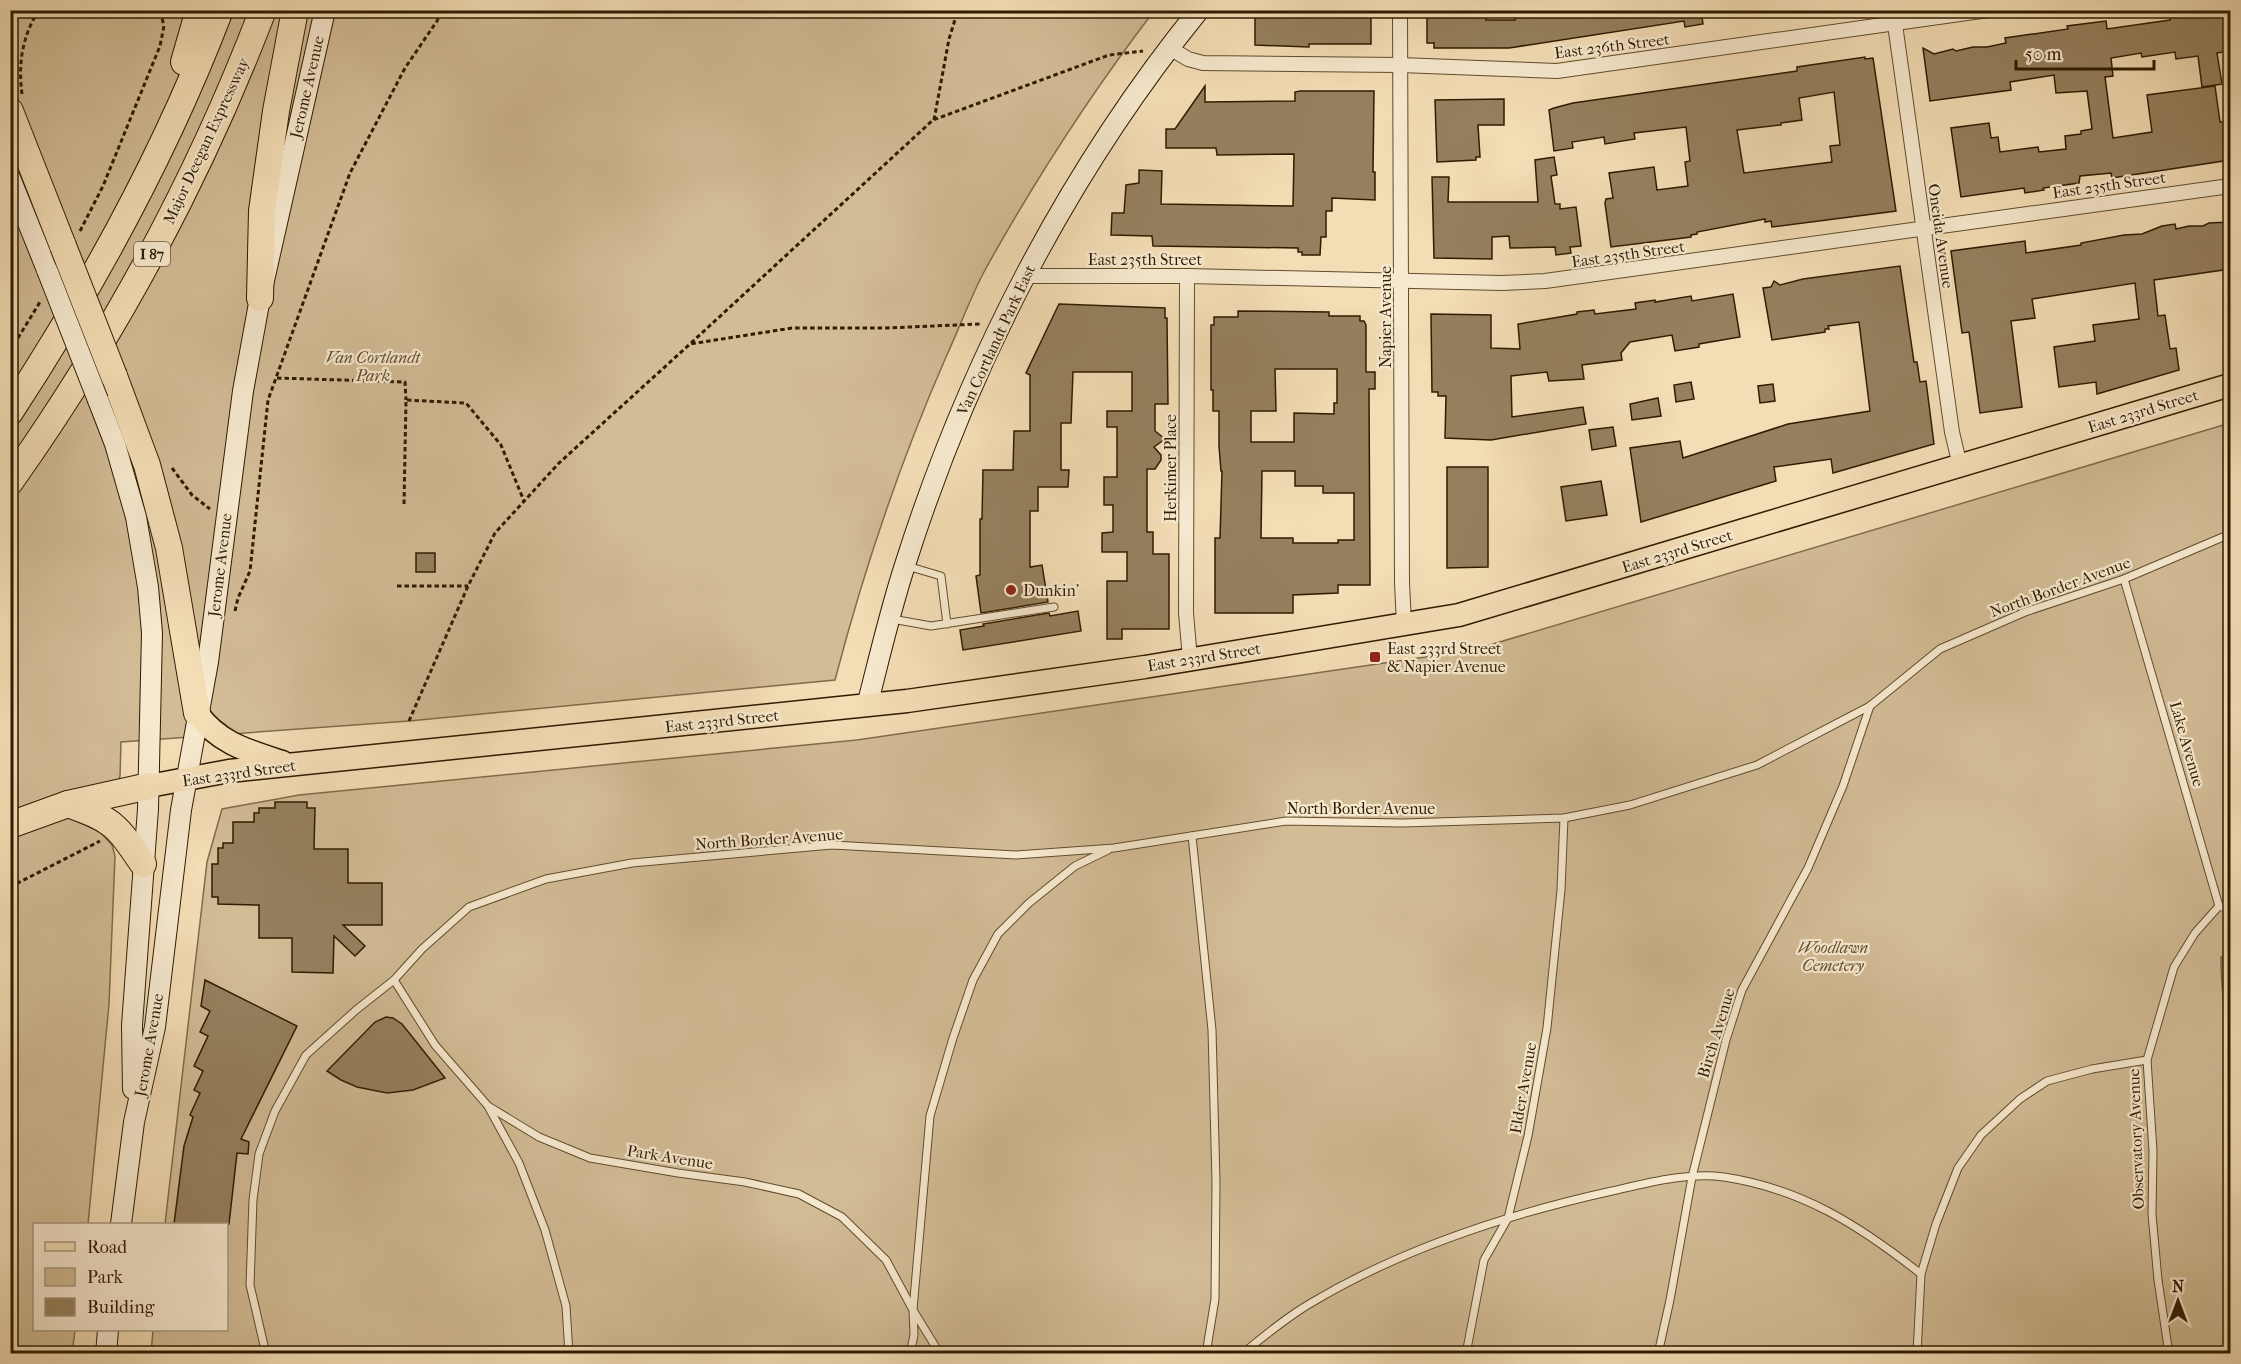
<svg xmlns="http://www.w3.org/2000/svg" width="2241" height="1364" viewBox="0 0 2241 1364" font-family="'IM FELL French Canon',serif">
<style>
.green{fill:#d2bc96;stroke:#806c4b;stroke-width:1.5}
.water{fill:#b09b77;stroke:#7c6847;stroke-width:1.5}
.building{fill:#95805e;stroke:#2f1b00;stroke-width:1.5;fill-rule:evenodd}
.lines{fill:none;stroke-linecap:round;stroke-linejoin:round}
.lane-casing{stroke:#604c2d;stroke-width:9}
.street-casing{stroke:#604c2d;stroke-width:16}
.secondary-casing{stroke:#2f1b00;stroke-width:22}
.primary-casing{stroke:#2f1b00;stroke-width:25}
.highway-casing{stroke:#2f1b00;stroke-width:28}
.path{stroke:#2f1b00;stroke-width:3;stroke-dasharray:4.5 3;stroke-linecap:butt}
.lane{stroke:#f7e9cf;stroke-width:7}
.street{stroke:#f7e9cf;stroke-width:14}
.secondary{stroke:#f7e9cf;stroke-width:20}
.primary{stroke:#f3ddb5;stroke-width:22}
.highway{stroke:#f3ddb5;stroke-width:26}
.secondary-bridge-casing{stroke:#2f1b00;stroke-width:22;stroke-linecap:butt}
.highway-bridge-casing{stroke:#2f1b00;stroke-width:28;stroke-linecap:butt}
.secondary-bridge{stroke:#f7e9cf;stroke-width:20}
.highway-bridge{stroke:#f3ddb5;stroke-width:26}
.poi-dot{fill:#8f2418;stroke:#f7e9cf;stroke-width:2}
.labels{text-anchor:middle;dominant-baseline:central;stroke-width:4.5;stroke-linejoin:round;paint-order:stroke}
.shield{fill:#f7e9cf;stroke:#6b593e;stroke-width:1.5}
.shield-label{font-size:15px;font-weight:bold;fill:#2f1b00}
.street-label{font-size:16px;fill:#2f1b00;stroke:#f7e9cf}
.park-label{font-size:16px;font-style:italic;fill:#604b2d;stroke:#f7e9cf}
.poi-label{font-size:16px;fill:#2f1b00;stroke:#f7e9cf;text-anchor:start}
</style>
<rect width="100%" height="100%" fill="#f3ddb5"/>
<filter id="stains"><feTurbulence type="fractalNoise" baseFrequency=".00333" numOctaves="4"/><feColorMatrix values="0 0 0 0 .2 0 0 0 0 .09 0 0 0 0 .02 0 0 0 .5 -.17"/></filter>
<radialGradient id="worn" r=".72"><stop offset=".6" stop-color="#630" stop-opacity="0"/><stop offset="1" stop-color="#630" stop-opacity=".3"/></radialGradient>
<g class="green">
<path d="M10,11H1154C1092,92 1035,180 985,270C970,298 959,329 946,357C900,462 864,569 835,680L409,721L121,742L120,776L101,833L112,845L115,856L109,1004L88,1224H34V1330H75L72,1354L10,1353Z"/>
<polygon points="2230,423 2230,1353 151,1354 153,1330 226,1330 226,1224 165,1224 207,862 222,809 299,795 857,740 1473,650"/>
</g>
<path class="water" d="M2230,955V1040C2224,1012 2221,986 2221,957Z"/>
<g class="building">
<polygon points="1371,10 1371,44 1309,44 1309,47 1255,45 1255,11"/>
<polygon points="1427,10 1486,10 1486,20 1515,20 1515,10 1701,10 1703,24 1685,27 1684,21 1509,48 1434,48 1434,43 1427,43"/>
<polygon points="2188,11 2188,16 2191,17 2230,12 2230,51 2217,53 2222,84 2202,87 2198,56 2176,59 2175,52 2142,57 2141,53 2111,58 2113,76 2105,77 2113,138 2152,132 2147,95 2215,86 2220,122 2226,122 2230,160 2112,178 2111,173 2080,176 2079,183 2043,188 2044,190 2025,193 2024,188 1961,197 1951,128 1989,123 1991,138 1998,137 2000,152 2038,147 2039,152 2066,149 2065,136 2081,134 2081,131 2092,129 2087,91 2056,93 2054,75 2010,82 2011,90 1930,101 1923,48 1934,54 1953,49 1956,51 1973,47 1987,47 2006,43 2005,38 2068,29 2067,26 2106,21 2107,29 2170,20 2170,14"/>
<path d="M1865,57V59L1873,58L1896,211L1772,227L1771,221L1765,222V219L1697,232V234L1691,235V237L1611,247L1605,203L1606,199L1613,198L1609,173L1654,167L1657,190L1688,186L1685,162L1690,161L1686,127L1634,133L1635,139L1605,144L1604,137L1572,142L1573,148L1554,151L1549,110L1554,108L1573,103L1797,71V67ZM1834,92L1840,145L1830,146L1832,162L1744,173L1737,130L1781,125V123L1802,120L1799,98Z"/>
<polygon points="1205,86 1205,102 1295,101 1295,92 1300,91 1374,91 1373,172 1375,172 1375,200 1332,198 1332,211 1326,211 1326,237 1321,237 1320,255 1302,255 1302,252 1298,252 1298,248 1153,246 1152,236 1111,235 1112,213 1124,213 1126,185 1139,183 1139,170 1162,171 1161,204 1293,206 1294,154 1217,155 1216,148 1166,148 1166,129 1175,129"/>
<polygon points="1504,99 1504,125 1478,125 1480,157 1476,157 1476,160 1437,162 1435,100"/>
<polygon points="1554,157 1557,175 1551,176 1555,204 1560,204 1560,209 1576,207 1581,246 1570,247 1571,253 1556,255 1555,247 1510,248 1509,236 1492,237 1492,259 1434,258 1432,177 1449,177 1448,202 1538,202 1535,160"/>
<polygon points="2230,222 2230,269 2154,280 2158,316 2165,315 2170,349 2176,348 2179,370 2097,394 2096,382 2059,387 2054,347 2095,341 2093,325 2139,319 2135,283 2032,299 2035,318 2011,321 2022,407 1980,413 1969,332 1962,333 1951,251 2025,241 2026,253 2081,245 2081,243 2124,235 2142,234 2162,226 2175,224 2176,229 2189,226 2203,226 2209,223"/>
<polygon points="1900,266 1914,362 1917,362 1920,382 1926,381 1934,444 1833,473 1831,459 1774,467 1776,481 1641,522 1630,448 1680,441 1683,458 1788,424 1870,411 1859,322 1828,326 1829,329 1825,329 1825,332 1772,340 1763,288 1771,287 1774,281 1780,285 1803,279"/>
<polygon points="1733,294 1740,337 1699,344 1699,347 1675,351 1672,335 1630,342 1621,353 1622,360 1582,365 1584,379 1549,381 1547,372 1511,376 1512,417 1583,407 1586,424 1491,440 1445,438 1446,396 1438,396 1438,392 1432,392 1431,314 1491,315 1491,348 1520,349 1518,324 1577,314 1577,312 1594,310 1595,314 1636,309 1635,303 1655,300 1655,302 1691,296 1692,301"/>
<polygon points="1059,304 1165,308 1165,318 1167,318 1168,404 1155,404 1155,431 1165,439 1154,447 1161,455 1161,460 1155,469 1147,469 1147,532 1153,532 1153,554 1169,554 1169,629 1122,629 1122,639 1107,639 1107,581 1127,581 1127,552 1102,552 1102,533 1113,532 1113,505 1104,505 1104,477 1117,477 1117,427 1107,427 1107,411 1132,411 1132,372 1073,372 1071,423 1061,423 1061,470 1069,470 1068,487 1038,487 1038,511 1030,511 1030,567 1042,565 1048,602 981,613 976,576 980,575 980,519 982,519 983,470 1013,470 1014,431 1030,431 1030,375 1026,373"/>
<path d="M1238,311L1329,312V316H1360V321H1364L1366,325V372H1375V389H1369L1370,585H1338V593L1293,595V613H1215V538H1220L1222,471H1221L1219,446V411H1213V390H1211V325H1214V317H1238ZM1275,369H1337V403H1334V414L1294,413V442H1251V411H1276ZM1262,471H1295V486H1323V493H1354V540H1338V543H1293V538H1261Z"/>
<polygon points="1691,382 1694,399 1676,402 1674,385"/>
<polygon points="1773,384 1775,401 1760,403 1758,386"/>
<polygon points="1658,398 1661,416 1632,420 1630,404"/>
<polygon points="1613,427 1616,446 1592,450 1589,430"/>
<polygon points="1447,467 1488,467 1488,567 1447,568"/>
<polygon points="1601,481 1607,515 1566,521 1561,487"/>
<rect x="416" y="553" width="19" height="19"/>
<polygon points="1078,611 1081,631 963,650 960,630 984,626 983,624 1049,613 1050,616"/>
<polygon points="275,802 307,802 307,808 315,808 314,849 348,849 348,883 382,883 382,925 343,925 365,946 355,956 334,936 333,973 292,972 292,938 259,938 259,905 218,904 218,897 212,897 212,864 218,864 218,848 223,848 223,843 233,843 233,822 254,822 254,813 259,813 259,808 275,808"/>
<polygon points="205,980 297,1026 241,1139 249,1142 248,1154 237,1153 229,1224 174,1224 184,1146 193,1117 190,1115 200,1093 194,1090 203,1071 194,1066 208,1036 200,1032 210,1011 201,1006"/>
<polygon points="386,1017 393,1018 402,1024 445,1078 413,1090 387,1093 357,1087 341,1080 327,1071 375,1022"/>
</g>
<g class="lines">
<g class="lane-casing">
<g id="lane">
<polyline points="907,566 941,576 947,624"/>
<polyline points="2124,579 2219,906 2230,909"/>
<polyline points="892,619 931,626 1054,607"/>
<polyline points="1192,836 1212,1030 1216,1182 1215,1299 1206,1354"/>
<polyline points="394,980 435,1045 488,1106 539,1137 590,1158 678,1173 745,1182 799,1194 842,1217 886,1260 913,1310 940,1354"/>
<polyline points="489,1108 519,1163 545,1230 566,1306 569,1354"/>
<polyline points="266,1354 250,1285 253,1200 259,1154 275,1111 306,1055 356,1010 394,980 422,949 469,907 546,879 632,863 832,845 1016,855 1114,848 1286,821 1403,823 1564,818 1630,805 1757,765 1870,706 1940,649 2025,612 2124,579 2230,534"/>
<polyline points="910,1354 914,1335 913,1310 930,1116 953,1038 973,980 998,934 1029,903 1075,866 1108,850"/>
<path d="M1242,1354C1264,1336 1287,1317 1311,1303C1403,1248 1508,1214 1612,1191C1647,1183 1688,1172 1724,1177C1803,1189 1860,1226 1921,1274"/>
<polyline points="1466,1354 1484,1260 1508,1218 1528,1136 1547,1028 1561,890 1564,818"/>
<polyline points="1658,1354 1670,1300 1692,1177 1726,1040 1742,990 1808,868 1843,786 1870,706"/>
<polyline points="1917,1354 1921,1274 1936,1224 1958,1168 1981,1135 2020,1099 2047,1081 2092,1069 2147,1060"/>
<polyline points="2169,1354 2158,1280 2152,1214 2153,1151 2147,1060 2174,967 2195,933 2219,906"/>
</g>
</g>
<g class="street-casing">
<g id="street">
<polyline points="1400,10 1402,583 1404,624"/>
<polyline points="1893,10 1952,432 1960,466"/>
<polyline points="1170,48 1188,59 1203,63 1400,65 1557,71 1988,10"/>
<polyline points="1026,276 1187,276 1502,283 1545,281 2230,186"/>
<polyline points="1187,276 1186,613 1190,659"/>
</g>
</g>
<g class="secondary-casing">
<g id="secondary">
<polyline points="10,178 47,270"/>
<polyline points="98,400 115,444 136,517 148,587 152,633 148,809 132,1025 133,1089"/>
<path d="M867,706C879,659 890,611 905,565C968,366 1067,173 1199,10"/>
<polyline points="121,1224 134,1122 155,1027 181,810 208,662 243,391 260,298 325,10"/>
<polyline points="106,1354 108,1330"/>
</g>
</g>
<g class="primary-casing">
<g id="primary">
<path d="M197,713C218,743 248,751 282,762"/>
<polyline points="149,786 229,771 907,701 1145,667 1459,615 2230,385"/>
</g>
</g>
<g class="highway-casing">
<g id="highway">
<polyline points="184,62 199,10"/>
<polyline points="10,111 63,246"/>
<polyline points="260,298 262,211 276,111 295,10"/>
<polyline points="114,376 147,465 169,548 197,713"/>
<path d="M10,412C93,285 166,152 220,10"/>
<path d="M10,482C114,335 199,178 263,10"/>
<path d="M68,804C113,820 116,824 143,864"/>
<polyline points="10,825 68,804 149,786"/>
</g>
</g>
<g class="path">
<path d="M22,94C18,64 22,36 39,10"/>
<polyline points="934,120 949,39 958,10"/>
<polyline points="80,231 103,186 160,46 164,26 160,10"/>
<polyline points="691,343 933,120 1109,55 1143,51"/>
<polyline points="10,351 40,302"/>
<polyline points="277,378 405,382 406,400"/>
<polyline points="172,468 192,495 210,509"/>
<polyline points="404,504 406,400 466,403 501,445 524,501"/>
<polyline points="397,586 468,586"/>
<polyline points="235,611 238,598 250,571 268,400 350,173 405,68 437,21 442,10"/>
<polyline points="409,721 468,586 495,533 559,463 690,344 792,328 886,328 980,324"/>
<polyline points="10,887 100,841"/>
</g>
<use href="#lane" class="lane"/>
<use href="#street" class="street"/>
<use href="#secondary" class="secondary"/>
<use href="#primary" class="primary"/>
<use href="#highway" class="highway"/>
<g class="secondary-bridge-casing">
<polyline id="secondary-bridge" points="47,270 98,400"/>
</g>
<g class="highway-bridge-casing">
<polyline id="highway-bridge" points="63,246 114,376"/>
</g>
<use href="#secondary-bridge" class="secondary-bridge"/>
<use href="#highway-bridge" class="highway-bridge"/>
</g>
<g class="poi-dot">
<circle cx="1011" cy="590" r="6"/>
<rect x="1369" y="651" width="12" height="12" rx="3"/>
</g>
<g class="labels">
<rect class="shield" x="134" y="242" width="36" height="24" rx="4.5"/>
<g class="shield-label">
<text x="152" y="254">I 87</text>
</g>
<g class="street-label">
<text transform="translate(1612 46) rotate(-7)">East 236th Street</text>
<text transform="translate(307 87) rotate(-77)">Jerome Avenue</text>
<text transform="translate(206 141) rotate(-65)">Major Deegan Expressway</text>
<text transform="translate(2109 185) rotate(-8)">East 235th Street</text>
<text transform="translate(1941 236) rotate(82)">Oneida Avenue</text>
<text transform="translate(1628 254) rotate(-8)">East 235th Street</text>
<text x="1145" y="259">East 235th Street</text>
<text transform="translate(1385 317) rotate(-90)">Napier Avenue</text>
<text transform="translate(996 340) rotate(-65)">Van Cortlandt Park East</text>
<text transform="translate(2143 411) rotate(-17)">East 233rd Street</text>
<text transform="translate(1170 468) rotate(-90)">Herkimer Place</text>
<text transform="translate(1677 551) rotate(-17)">East 233rd Street</text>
<text transform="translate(220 565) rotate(-83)">Jerome Avenue</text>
<text transform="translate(2060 587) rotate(-20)">North Border Avenue</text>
<text transform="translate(1204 657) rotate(-9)">East 233rd Street</text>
<text transform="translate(722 721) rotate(-6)">East 233rd Street</text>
<text transform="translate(2187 744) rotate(74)">Lake Avenue</text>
<text transform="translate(239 773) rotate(-8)">East 233rd Street</text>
<text x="1361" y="808">North Border Avenue</text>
<text transform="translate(769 839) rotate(-4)">North Border Avenue</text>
<text transform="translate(1716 1033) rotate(-73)">Birch Avenue</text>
<text transform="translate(149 1045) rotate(-80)">Jerome Avenue</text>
<text transform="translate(1523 1088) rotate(-80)">Elder Avenue</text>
<text transform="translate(2136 1139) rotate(-92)">Observatory Avenue</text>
<text transform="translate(670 1157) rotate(9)">Park Avenue</text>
</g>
<g class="park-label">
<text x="373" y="357">Van Cortlandt<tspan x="373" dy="18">Park</tspan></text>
<text x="1833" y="947">Woodlawn<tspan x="1833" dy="18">Cemetery</tspan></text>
</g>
<g class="poi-label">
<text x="1023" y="590">Dunkin'</text>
<text x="1387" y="648">East 233rd Street<tspan x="1387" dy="18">&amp; Napier Avenue</tspan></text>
</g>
</g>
<rect width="2241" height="1364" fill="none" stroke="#f3ddb5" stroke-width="36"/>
<rect x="12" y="12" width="2217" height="1340" fill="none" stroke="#2f1b00" stroke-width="3"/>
<rect x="18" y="18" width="2205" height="1328" fill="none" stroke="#2f1b00" stroke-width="1.5"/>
<rect x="33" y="1223" width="195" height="108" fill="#f7e9cf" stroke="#a7977c" stroke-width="1.5"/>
<rect x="45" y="1242" width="30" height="9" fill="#f3ddb5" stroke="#a7977c" stroke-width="1.5"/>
<text x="87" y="1253" font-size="18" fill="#2f1b00">Road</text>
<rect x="45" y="1268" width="30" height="18" fill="#d2bc96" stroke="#a7977c" stroke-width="1.5"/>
<text x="87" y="1283" font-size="18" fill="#2f1b00">Park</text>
<rect x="45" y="1298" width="30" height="18" fill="#95805e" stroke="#a7977c" stroke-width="1.5"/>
<text x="87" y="1313" font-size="18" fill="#2f1b00">Building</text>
<g transform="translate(2178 1301)" stroke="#f7e9cf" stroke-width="4.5" paint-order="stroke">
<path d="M0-4.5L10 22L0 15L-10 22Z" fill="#2f1b00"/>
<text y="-9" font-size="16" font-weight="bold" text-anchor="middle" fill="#2f1b00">N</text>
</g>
<path d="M2016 60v9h138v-9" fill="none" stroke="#2f1b00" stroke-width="3"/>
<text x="2025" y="60" font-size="18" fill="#2f1b00" stroke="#f7e9cf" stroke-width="4.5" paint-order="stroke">50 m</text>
<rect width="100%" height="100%" filter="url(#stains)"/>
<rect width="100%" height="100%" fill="url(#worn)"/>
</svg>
